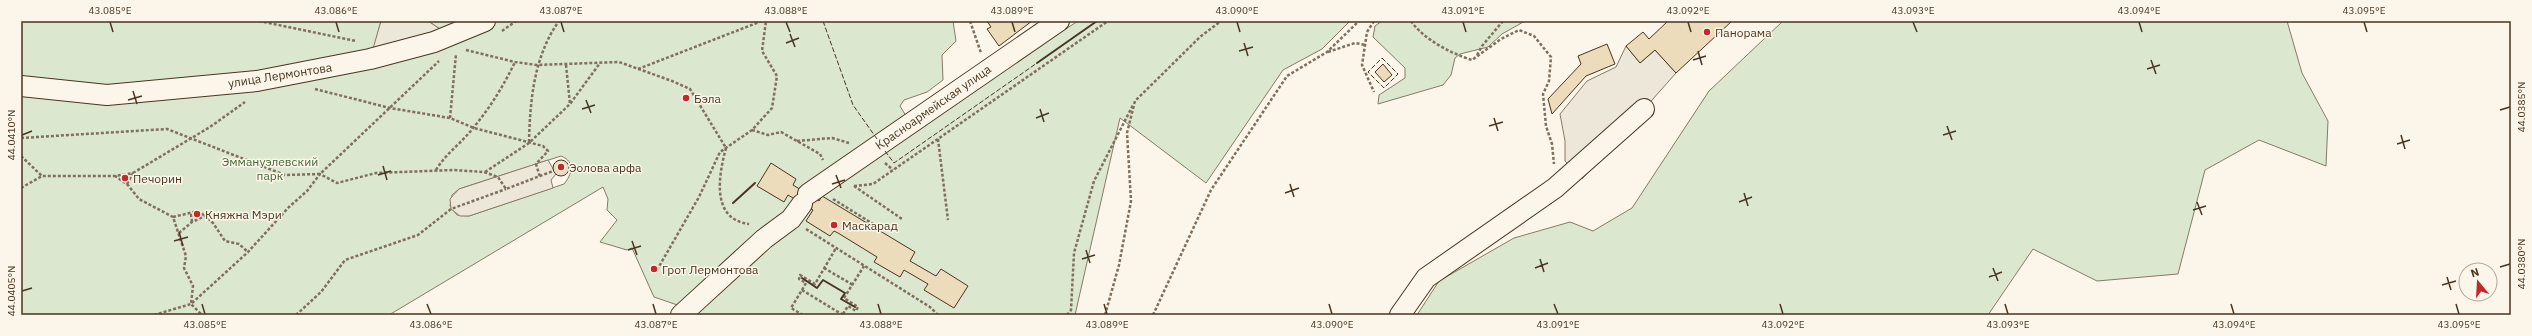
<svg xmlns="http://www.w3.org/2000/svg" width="2532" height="336" viewBox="0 0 2532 336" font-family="'IBM Plex Sans',sans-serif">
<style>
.green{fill:#dce7d0;stroke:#887966;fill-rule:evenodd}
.parking{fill:#ede7d9;stroke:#887966}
.building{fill:#ecdcbc;stroke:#4a3520}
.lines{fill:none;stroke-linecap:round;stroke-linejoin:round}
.minor-casing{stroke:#4a3520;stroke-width:22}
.path{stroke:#7f6f5c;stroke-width:2.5;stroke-dasharray:3 2;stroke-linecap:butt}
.minor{stroke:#fbf6e9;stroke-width:20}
.fence{stroke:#4a3520;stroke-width:1;stroke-dasharray:5 2;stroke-linecap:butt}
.wall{stroke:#4a3520;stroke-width:2}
.ticks{fill:none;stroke:#4a3520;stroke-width:1.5}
.poi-dot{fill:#c62828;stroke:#fbf6e9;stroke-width:1.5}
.labels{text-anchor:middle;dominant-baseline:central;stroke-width:3;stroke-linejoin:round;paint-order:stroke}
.poi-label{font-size:12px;fill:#4a3520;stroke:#fbf6e9;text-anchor:start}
.street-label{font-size:12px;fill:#4a3520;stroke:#fbf6e9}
.park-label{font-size:12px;fill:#436837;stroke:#fbf6e9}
.neatline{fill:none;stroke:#4a3520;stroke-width:1.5}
.ticks-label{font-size:10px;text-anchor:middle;fill:#4a3520}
</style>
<rect width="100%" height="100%" fill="#fbf6e9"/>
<g class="green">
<path d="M21,21H381L371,59L443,31L428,21H953L956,41L942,55L943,80L927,92L904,100L900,106L906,116L930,117L1078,21H1350L1322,49L1283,70L1206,183L1120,118L1075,315H687L692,310L654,297L632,248L627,250L600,242L617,220L607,210L608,199L603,187L389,315H21ZM561,156C576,162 572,174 564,184L469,216L457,215L450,206L452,195L459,189Z"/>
<polygon points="1382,21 1525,21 1502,34 1488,47 1460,54 1455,58 1451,75 1443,85 1378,104 1379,95 1405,78 1405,68 1373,37 1375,26"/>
<polygon points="1783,21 2287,21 2302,73 2328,121 2326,166 2259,140 2205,170 2178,274 2097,281 2033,249 1988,315 1417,315 1439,281 1514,238 1570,222 1593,231 1632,208 1709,91"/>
</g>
<g class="parking">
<polygon points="381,21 428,21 443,31 370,59"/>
<polygon points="1626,46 1640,63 1655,50 1676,73 1582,179 1565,161 1565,141 1560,114 1587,81 1616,67"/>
<polygon points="548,160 556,174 551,180 553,188 469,216 460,216 451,209 450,199 459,189"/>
</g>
<g class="building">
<polygon points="987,21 1032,21 999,46 987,29 991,27"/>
<polygon points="1668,21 1732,21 1676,73 1655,50 1640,63 1626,46 1643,32 1649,39"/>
<polygon points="1607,44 1615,64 1586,76 1552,114 1548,99 1581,64 1578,56"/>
<polygon points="1383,64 1392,75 1384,82 1375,72"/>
<circle cx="561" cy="168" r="8"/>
<polygon points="771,163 796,179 793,185 819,201 822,196 915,252 910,261 936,276 941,269 968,286 954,308 924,290 928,284 904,270 900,277 874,262 877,257 838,233 834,231 830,236 806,221 813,210 788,195 784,202 757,186"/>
</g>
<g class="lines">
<g class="minor-casing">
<g id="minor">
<polyline points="21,86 107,95 257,81 370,59 434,42 485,21"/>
<polyline points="808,194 1059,21"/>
<polyline points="681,315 764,239 791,219 802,204"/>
<polyline points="1400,315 1426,278 1555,188 1644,109"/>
</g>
</g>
<g class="path">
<polyline points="259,21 356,41"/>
<polyline points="970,21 981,53"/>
<polyline points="1374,21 1367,32 1362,65 1374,92"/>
<path d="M1411,21C1423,39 1452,54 1472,60L1501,39L1519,30L1534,36L1551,57L1549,81L1543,94L1546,126L1552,144L1554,164"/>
<polyline points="502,31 516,21"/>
<path d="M466,50L515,62L537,65L619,62L672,81L690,89L726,148C719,174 710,219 749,224"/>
<polyline points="1328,52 1355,43 1366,45"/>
<polyline points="1477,55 1482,46 1503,21"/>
<polyline points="566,65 570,104"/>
<polyline points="638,69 762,21"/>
<polyline points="315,89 390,108 450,118 474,128 543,146 548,151 536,164 540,177"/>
<polyline points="450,118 456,54"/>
<polyline points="752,130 768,135 781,132 820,154 823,160"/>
<polyline points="21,138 167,129 285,175 320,174 439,61"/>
<polyline points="938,139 948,220"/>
<polyline points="797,141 832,138 849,143"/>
<path d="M529,142C530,100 534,56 559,21"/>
<polyline points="21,156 42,176"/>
<polyline points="885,163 893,170"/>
<path d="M436,170C446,153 462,143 473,128C490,108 504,85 515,62"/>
<polyline points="485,172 529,143 570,104 600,63"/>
<polyline points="133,173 210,127 245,102"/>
<polyline points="127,184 139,199 173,217 186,256 184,268 193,286 191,304 202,315"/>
<polyline points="854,186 873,184 1108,21"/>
<polyline points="854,186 902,219"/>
<polyline points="21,188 42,176 115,176 133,173 127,184 115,176"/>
<polyline points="833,199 878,227"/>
<polyline points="191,214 192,222"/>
<polyline points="173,217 198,211 205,216"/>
<polyline points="806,229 930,307 938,315"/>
<polyline points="179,233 192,222 205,216 213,223 225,241 239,244 248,252"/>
<polyline points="824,268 853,285"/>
<polyline points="657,270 699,197 720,152 752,130 772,108 777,76 762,51 766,21"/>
<polyline points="802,290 806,283 799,279 800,275 815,284 836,248"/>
<polyline points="843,314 848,306 856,311 858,307 844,298 864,266"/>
<polyline points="154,315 191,304 248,252 289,207 307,191 320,174 337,183 376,173 453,170 484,172 498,177 506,189 553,171"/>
<polyline points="296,315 321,292 345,260 418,235 451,209 506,189"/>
<polyline points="803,315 791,308 802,290 843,315"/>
<polyline points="1067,315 1071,310 1074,253 1094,181 1133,105"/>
<polyline points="1105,315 1119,265 1131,201 1127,133 1135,101 1200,37 1221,21"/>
<polyline points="1153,315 1211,190 1287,76 1327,52 1359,21"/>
</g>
<use href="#minor" class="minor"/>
<g class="fence">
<polyline points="823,21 853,105 877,139"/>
<polygon points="1382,58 1398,74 1384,88 1368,72"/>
<polyline points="885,151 894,163 1037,63"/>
</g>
<g class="wall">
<polyline points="1037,63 1097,21"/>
<polyline points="733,203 755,183"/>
<polyline points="802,278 817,288 823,280 845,293 841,299 855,307"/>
</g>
</g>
<path class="ticks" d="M110,22L113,32M336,22L339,32M561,22L564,32M786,22L790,32M1012,22L1015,32M1237,22L1240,32M1463,22L1466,32M1688,22L1691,32M1913,22L1917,32M2139,22L2142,32M2364,22L2367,32M790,34L795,47M786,43L799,38M1244,43L1248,56M1239,51L1253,47M1698,51L1702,65M1693,60L1706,56M2151,60L2156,74M2147,69L2160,65M133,91L137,104M128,100L142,96M586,100L591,113M582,109L595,105M1040,109L1044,122M2500,110L2510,107M1036,118L1049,113M1494,118L1498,131M1489,126L1503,122M1947,126L1952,140M22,135L32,131M1943,135L1956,131M2401,135L2405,149M2397,144L2410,140M383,166L387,180M378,175L391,171M836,175L841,188M832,184L845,180M1290,184L1294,197M1285,193L1299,188M1744,193L1748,206M1739,202L1752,197M2197,202L2202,215M2193,210L2206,206M179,232L183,246M174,241L188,237M632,241L637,255M628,250L641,246M1086,250L1090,263M1082,259L1095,255M1540,259L1544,272M2500,267L2510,264M1535,268L1548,263M1993,268L1998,281M1989,277L2002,272M2447,277L2451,290M2442,285L2456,281M22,291L32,288M202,304L205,314M427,304L431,314M653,304L656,314M878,304L881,314M1104,304L1107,314M1329,304L1332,314M1554,304L1558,314M1780,304L1783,314M2005,304L2008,314M2231,304L2234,314M2456,304L2459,314"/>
<g class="poi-dot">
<circle cx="1707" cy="32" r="4"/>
<circle cx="686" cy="98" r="4"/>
<circle cx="561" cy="167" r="4"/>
<circle cx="125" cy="178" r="4"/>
<circle cx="197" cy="214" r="4"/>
<circle cx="834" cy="225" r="4"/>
<circle cx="654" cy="269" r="4"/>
</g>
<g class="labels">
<g class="poi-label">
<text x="1715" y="32">Панорама</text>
<text x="694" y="98">Бэла</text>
<text x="569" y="167">Эолова арфа</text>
<text x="133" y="178">Печорин</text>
<text x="205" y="214">Княжна Мэри</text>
<text x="842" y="225">Маскарад</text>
<text x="662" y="269">Грот Лермонтова</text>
</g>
<g class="street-label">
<text transform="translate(280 75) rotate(-9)">улица Лермонтова</text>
<text transform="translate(933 107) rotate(-35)">Красноармейская улица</text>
</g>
<g class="park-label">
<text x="270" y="161">Эммануэлевский<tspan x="270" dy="14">парк</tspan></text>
</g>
</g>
<rect width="2532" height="336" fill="none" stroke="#fbf6e9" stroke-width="44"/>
<g transform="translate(2478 282) rotate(342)"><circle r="19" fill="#fbf6e9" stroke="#b4a999"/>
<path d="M0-3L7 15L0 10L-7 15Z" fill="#c62828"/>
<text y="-6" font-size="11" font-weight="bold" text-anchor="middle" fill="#4a3520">N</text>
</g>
<rect x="22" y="22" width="2488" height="292" class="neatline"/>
<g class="ticks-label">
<text x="110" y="14">43.085°E</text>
<text x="336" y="14">43.086°E</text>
<text x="561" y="14">43.087°E</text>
<text x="786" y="14">43.088°E</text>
<text x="1012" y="14">43.089°E</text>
<text x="1237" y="14">43.090°E</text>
<text x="1463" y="14">43.091°E</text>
<text x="1688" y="14">43.092°E</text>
<text x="1913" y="14">43.093°E</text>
<text x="2139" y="14">43.094°E</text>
<text x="2364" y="14">43.095°E</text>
<text transform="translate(2521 107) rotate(-90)" y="4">44.0385°N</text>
<text transform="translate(11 135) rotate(-90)" y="4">44.0410°N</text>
<text transform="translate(2521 264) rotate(-90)" y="4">44.0380°N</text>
<text transform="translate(11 291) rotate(-90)" y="4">44.0405°N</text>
<text x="205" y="328">43.085°E</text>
<text x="431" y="328">43.086°E</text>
<text x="656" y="328">43.087°E</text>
<text x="881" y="328">43.088°E</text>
<text x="1107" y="328">43.089°E</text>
<text x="1332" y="328">43.090°E</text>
<text x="1558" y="328">43.091°E</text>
<text x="1783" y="328">43.092°E</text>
<text x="2008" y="328">43.093°E</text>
<text x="2234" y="328">43.094°E</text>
<text x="2459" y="328">43.095°E</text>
</g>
</svg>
